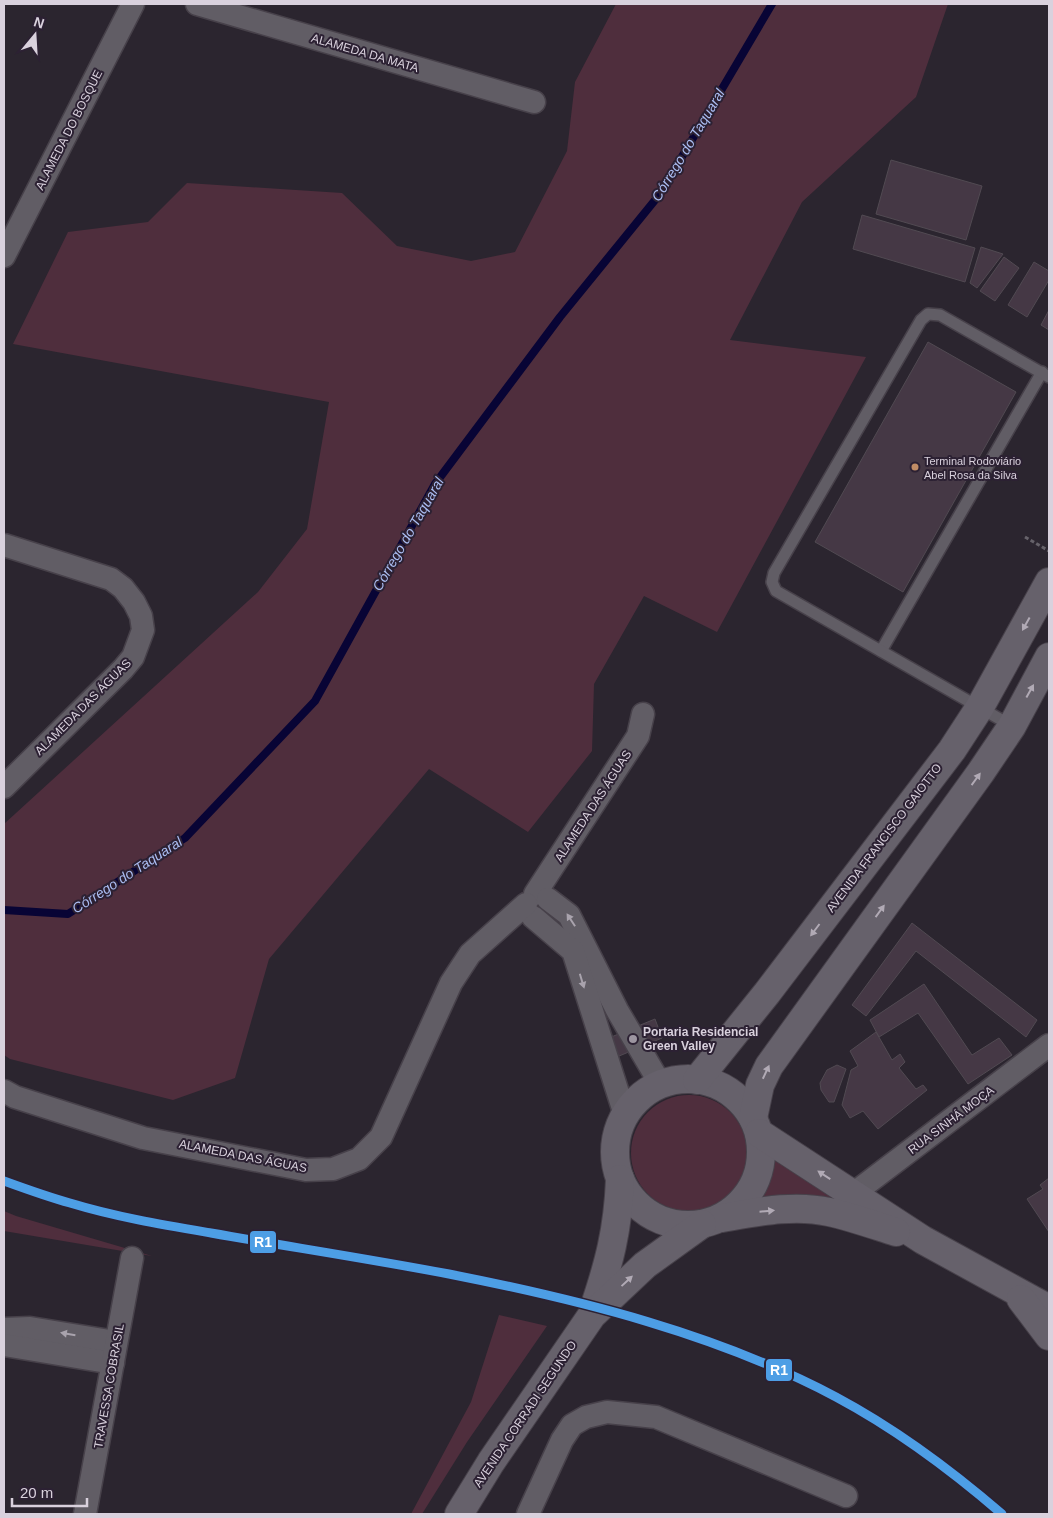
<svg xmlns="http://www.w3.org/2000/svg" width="1053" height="1518" viewBox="0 0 1053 1518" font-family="Arial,sans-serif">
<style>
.green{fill:#4f2e3d}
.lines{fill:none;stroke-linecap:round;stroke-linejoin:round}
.stream{stroke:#080435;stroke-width:8}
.building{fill:#453845;stroke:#514a52}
.lane-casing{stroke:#47414a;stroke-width:14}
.street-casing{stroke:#47414a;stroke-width:25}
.secondary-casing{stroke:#47414a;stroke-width:30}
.path{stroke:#66626a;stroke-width:3;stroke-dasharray:4 2.5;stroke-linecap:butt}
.lane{stroke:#615d65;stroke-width:11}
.street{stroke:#615d65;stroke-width:22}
.secondary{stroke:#66616b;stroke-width:28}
.rail-1-casing{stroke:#2c2133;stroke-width:12}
.rail-1{stroke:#4d9ee5;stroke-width:9}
.oneway{fill:#b1aab5}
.oneway2{fill:#a9a3ad}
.bus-dot{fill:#c18c65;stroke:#2c2133;stroke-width:2}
.poi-dot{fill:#9c95a0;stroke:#2c2133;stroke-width:2}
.labels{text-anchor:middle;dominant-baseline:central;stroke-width:4;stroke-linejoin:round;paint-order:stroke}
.bus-label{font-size:11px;fill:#d9d1dd;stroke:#2c2133;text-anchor:start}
.street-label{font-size:12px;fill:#d9d1dd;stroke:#2c2133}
.poi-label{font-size:12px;font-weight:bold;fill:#d9d1dd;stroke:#2c2133;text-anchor:start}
.water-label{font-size:14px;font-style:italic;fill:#abbdf2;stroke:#2c2133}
.line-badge{stroke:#2c2133;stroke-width:2}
.badge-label{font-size:14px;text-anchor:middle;font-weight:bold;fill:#fff}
</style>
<rect width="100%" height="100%" fill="#2b252f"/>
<g class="green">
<polygon points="616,4 948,4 916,97 802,202 730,340 866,357 717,632 644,596 594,684 592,751 528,832 429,769 269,959 235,1078 173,1100 10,1059 4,1055 4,824 258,592 307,529 329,402 13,344 68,232 148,222 187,183 342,193 397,246 471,261 515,252 567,151 575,82"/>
<circle cx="689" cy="1153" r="58"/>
<polygon points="770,1154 861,1214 761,1202"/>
<polygon points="4,1211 16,1216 152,1256 4,1231"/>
<polygon points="499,1315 547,1326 467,1442 422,1514 411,1514 471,1402"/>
</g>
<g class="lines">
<polyline class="stream" points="4,910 68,914 185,838 315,701 435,484 560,317 660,194 772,4"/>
</g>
<g class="building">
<polygon points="891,160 982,186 966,240 876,214"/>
<polygon points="862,215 975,248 965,282 853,249"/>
<polygon points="981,247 1003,254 977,288 970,283"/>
<polygon points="1004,257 1019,268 995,301 980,291"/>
<polygon points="1034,262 1049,271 1049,280 1027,317 1008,305"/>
<polygon points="1049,310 1049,330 1041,325"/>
<polygon points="928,342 1016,392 903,592 815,542"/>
<polygon points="912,923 1037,1020 1026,1037 916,951 866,1016 852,1005"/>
<polygon points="924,984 972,1055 999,1038 1012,1055 968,1084 918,1013 879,1037 870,1020"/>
<polygon points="655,1019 662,1038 612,1059 604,1040"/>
<polygon points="876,1032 892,1060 900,1054 905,1062 899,1068 916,1089 923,1085 927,1090 878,1129 863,1111 850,1118 842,1105 851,1070 858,1066 850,1051"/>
<polygon points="837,1065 846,1069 834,1102 829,1102 821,1090 820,1083 827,1070"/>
<polygon points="1049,1178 1049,1232 1027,1199 1043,1189 1040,1185"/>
</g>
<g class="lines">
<g class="lane-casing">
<g id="lane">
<polyline points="881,651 1042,372"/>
<polyline points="1012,726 776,591 772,582 774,573 921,320 928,314 940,315 1049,377"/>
</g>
</g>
<g class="street-casing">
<g id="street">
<polyline points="197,4 534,102"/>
<polyline points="4,256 133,4"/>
<polyline points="4,545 111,579 123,588 134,602 141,616 143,630 133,657 123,669 4,787"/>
<polyline points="535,894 638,736 643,714"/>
<polyline points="548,899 569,915 617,1010 661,1085"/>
<polyline points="533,917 573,951 625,1115"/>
<polyline points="4,1091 15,1097 143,1138 306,1170 333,1169 359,1159 381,1137 451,983 470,954 526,904"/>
<polyline points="853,1194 1049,1045"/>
<polyline points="4,1329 30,1328 116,1342"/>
<polyline points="4,1345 113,1363"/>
<polyline points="85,1514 132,1258"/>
<polyline points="528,1514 562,1440 572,1425 586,1417 607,1412 656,1417 846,1496"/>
</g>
</g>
<g class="secondary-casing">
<g id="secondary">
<circle cx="688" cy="1152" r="73"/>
<polyline points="697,1080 767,993 952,750 980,707 1049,582"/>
<polyline points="753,1118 760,1085 769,1066 981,772 1012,726 1049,657"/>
<polyline points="759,1133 923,1240 1049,1309"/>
<path d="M722,1218C757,1212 794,1204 829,1212C852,1217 874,1225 896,1232"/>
<polyline points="1021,1299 1049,1336"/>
<path d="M593,1311C609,1264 618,1230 620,1179"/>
<polyline points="459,1514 491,1462 592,1315 645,1265 702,1224"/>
</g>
</g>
<polyline class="path" points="1025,537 1049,551"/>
<use href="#lane" class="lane"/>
<use href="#street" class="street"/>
<use href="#secondary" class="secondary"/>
<g class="rail-1-casing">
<path id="rail-1" d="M4,1181C26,1189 48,1197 70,1203C116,1217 164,1225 211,1233C291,1247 370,1259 449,1274C581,1300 717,1334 836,1397C896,1429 951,1470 1002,1514"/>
</g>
<use href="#rail-1" class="rail-1"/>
</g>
<defs><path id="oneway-solid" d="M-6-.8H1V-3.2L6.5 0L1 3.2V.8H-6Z" transform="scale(1.25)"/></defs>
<g class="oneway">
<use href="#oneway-solid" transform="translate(1026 624) rotate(119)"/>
<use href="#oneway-solid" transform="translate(1030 691) rotate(-61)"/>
<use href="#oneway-solid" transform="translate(976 779) rotate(-54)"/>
<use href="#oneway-solid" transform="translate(880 911) rotate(-54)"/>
<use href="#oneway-solid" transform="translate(815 930) rotate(127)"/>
<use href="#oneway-solid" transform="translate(766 1072) rotate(-65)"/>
<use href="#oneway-solid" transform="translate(824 1175) rotate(-147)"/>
<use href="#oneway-solid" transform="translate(767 1211) rotate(-5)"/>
<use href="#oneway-solid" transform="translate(627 1281) rotate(-43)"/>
</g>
<g class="oneway2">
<use href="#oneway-solid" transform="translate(571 920) rotate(-123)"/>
<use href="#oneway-solid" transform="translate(582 981) rotate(73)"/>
<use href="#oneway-solid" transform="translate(68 1334) rotate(-170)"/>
</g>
<circle class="bus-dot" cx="915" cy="467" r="4.5"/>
<circle class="poi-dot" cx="633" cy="1039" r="5"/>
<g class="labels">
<g class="bus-label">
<text x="924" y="461">Terminal Rodoviário<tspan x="924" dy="14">Abel Rosa da Silva</tspan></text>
</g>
<g class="street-label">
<text transform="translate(365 53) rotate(16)">ALAMEDA DA MATA</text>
<text transform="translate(69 130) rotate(-63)">ALAMEDA DO BOSQUE</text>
<text transform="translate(83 707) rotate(-45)">ALAMEDA DAS ÁGUAS</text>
<text transform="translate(593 806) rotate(-57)">ALAMEDA DAS ÁGUAS</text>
<text transform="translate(884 838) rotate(-53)">AVENIDA FRANCISCO GAIOTTO</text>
<text transform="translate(951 1120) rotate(-37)">RUA SINHÁ MOÇA</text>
<text transform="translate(243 1156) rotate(11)">ALAMEDA DAS ÁGUAS</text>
<text transform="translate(109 1386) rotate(-80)">TRAVESSA COBRASIL</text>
<text transform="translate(525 1414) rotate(-56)">AVENIDA CORRADI SEGUNDO</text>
</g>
<g class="poi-label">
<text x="643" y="1032">Portaria Residencial<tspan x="643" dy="14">Green Valley</tspan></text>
</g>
<g class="water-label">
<text transform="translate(688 145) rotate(-59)">Córrego do Taquaral</text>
<text transform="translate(408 534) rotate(-60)">Córrego do Taquaral</text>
<text transform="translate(127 875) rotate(-33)">Córrego do Taquaral</text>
</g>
</g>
<g class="line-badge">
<rect x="249" y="1230" width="28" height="24" rx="5" fill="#4d9ee5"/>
<rect x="765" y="1358" width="28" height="24" rx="5" fill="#4d9ee5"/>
</g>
<g class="badge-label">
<text x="263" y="1247">R1</text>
<text x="779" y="1375">R1</text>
</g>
<rect width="1053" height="1518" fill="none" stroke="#d9d1dd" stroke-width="10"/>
<g transform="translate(35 35) rotate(18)" stroke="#2c2133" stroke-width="4" paint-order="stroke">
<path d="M0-4L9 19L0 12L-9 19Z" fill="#d9d1dd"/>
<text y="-8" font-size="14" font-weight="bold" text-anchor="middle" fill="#d9d1dd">N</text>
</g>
<path d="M12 1498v8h75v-8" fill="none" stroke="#d9d1dd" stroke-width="2.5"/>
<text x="20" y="1498" font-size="15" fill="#d9d1dd" stroke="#2c2133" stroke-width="4" paint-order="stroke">20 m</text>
</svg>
